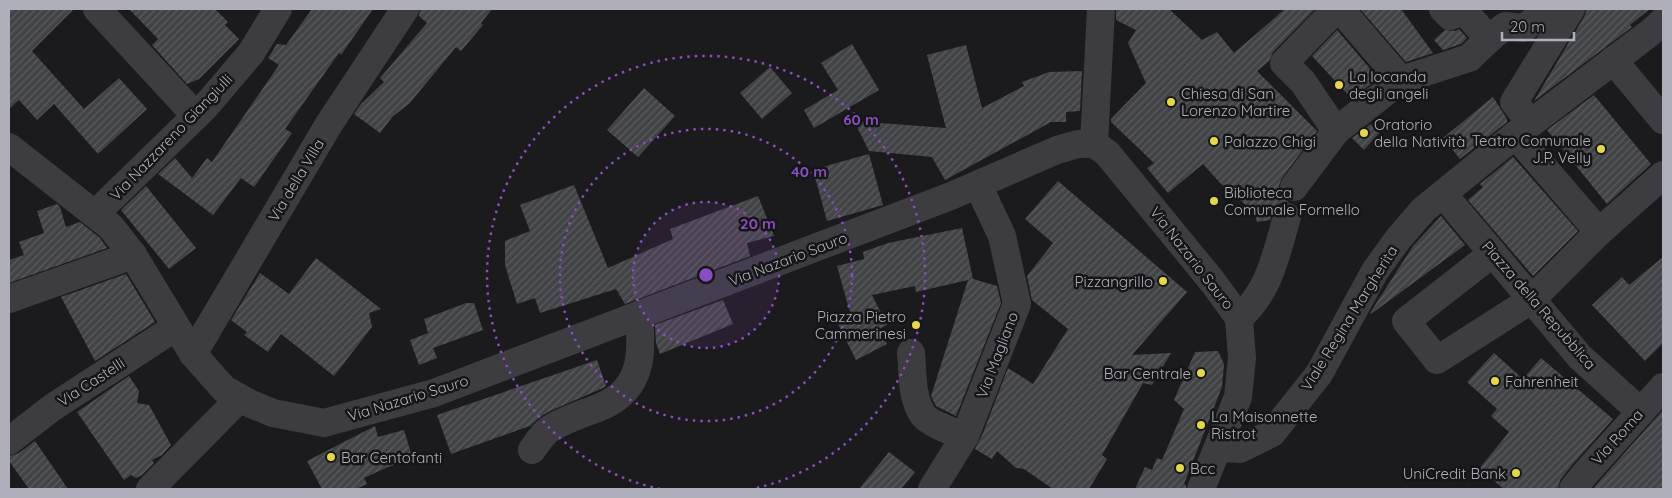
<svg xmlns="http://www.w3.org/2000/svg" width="1672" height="498" viewBox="0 0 1672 498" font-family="Quicksand,sans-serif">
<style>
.building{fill:url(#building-hatch)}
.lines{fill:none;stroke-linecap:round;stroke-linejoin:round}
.minor{stroke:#3c3c41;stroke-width:28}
.ring{fill:none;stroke:#884dbe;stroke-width:2.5;stroke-dasharray:2.5 5}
.poi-dot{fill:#e5d74a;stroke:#161517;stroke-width:2}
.labels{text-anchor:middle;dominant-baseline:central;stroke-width:5;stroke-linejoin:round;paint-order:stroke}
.poi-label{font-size:15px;fill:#aeafbb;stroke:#161517;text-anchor:start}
.street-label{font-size:15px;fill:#aeafbb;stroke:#161517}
.centre{fill:#884dbe;stroke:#161517;stroke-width:2.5}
.ring-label{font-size:15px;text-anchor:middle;font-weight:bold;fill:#884dbe;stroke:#161517;stroke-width:5;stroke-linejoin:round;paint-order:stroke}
</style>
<defs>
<pattern id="building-hatch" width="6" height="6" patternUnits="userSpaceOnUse" patternTransform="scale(1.25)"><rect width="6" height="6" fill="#424346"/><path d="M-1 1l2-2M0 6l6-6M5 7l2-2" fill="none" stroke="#5b5c5f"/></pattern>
</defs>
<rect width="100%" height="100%" fill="#1b1a1c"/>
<g class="building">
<polygon points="9,9 74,9 32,51 84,109 119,78 147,109 98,154 54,104 37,120 19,100 9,109"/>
<polygon points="129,9 215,9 228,22 225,25 239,39 199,79 187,84 152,45 158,39"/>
<polygon points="312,9 373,9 341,55 339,53 285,129 292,133 254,187 241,178 213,215 158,174 175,158 192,178 207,158 212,162 279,65 268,58 277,44 286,45"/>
<polygon points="420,9 492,9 481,23 483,25 461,51 456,47 409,104 393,116 380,133 354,114 361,104 384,82 380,78 427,23 419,16"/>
<polygon points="1116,9 1169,9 1202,40 1217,32 1234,53 1285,9 1315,9 1273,52 1269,61 1257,71 1317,131 1282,178 1279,185 1280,194 1284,199 1290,202 1283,202 1277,205 1270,220 1257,222 1254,212 1221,184 1203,164 1168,193 1147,168 1154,163 1111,122 1111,119 1146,83 1128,43 1136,30 1116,20"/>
<polygon points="1360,9 1401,9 1433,53 1406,62"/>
<polygon points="1587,9 1650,9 1630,25 1632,27 1534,101 1584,17"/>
<polygon points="1459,29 1467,38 1461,44 1443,50 1434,40 1445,30 1455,31"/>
<polygon points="1337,30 1378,78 1352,99 1312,56"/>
<polygon points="852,44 879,90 814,128 804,110 838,90 821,63"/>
<polygon points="966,45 982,108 1024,86 1022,82 1049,72 1082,71 1080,111 1066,112 1066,122 1051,122 945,180 932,157 869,151 854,121 946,128 927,55"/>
<polygon points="770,67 792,93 762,119 740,93"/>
<polygon points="644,88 675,116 638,157 607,130"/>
<polygon points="1594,95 1651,164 1607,204 1547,130"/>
<polygon points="1493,97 1507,119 1507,122 1460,159 1443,138"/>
<polygon points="1371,124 1380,132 1364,150 1352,138"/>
<polygon points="869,154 883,205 827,221 815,177 815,169"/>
<polygon points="1513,157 1578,231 1533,276 1468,200 1483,187 1480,184"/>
<polygon points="1058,181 1187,292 1132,355 1171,353 1152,385 1143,383 1102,455 1107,459 1089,489 1053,489 1024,469 1016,468 997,451 992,459 975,449 983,433 1008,368 1033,384 1068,329 1032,300 1027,276 1053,243 1025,219"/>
<polygon points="574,185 608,268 673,239 670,229 758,196 774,236 747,243 750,256 625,304 616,289 540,313 535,298 517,304 505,265 505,241 530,231 520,205"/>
<polygon points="146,186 196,248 169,269 121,210"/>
<polygon points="57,204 60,207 66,227 80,222 100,238 107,248 9,283 9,260 24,255 19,242 44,233 37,211"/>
<polygon points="1441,216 1465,245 1371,314 1370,313 1413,246"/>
<polygon points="962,228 973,279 997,286 1001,303 956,416 936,406 931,396 968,280 916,292 915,286 872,295 887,325 879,329 887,344 856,360 837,322 851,316 837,266 864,259 863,252 888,243"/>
<polygon points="1663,257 1663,343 1645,361 1592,305 1622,277 1629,285"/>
<polygon points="316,258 381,309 369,313 372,327 334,376 281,334 268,352 244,335 247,332 231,320 260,273 289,294"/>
<polygon points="126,274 155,322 95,361 61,297"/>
<polygon points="723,300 733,324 660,354 656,343 655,325"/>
<polygon points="466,303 474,303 483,330 433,348 437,358 419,365 410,340 428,333 424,319"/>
<polygon points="1218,351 1224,364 1222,387 1184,484 1186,485 1186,489 1135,489 1145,467 1152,470 1157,458 1162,460 1184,409 1174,400 1195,352"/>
<polygon points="1494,353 1523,379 1541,358 1613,419 1572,465 1560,480 1558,489 1504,489 1479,469 1509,432 1491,416 1497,409 1467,382"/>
<polygon points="597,360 606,386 603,388 550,411 540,417 530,426 451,454 437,415"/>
<polygon points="129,376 139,391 137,403 149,405 171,445 162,455 152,460 154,463 142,475 136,478 131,475 124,480 77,412"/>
<polygon points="1663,410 1663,489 1593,489 1596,485"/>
<polygon points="375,426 378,437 404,430 413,460 388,467 364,478 367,484 356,489 322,489 307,461"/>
<polygon points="35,441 68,489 29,489 9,461 9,456 19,453"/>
<polygon points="889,452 915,472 901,489 859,489"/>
</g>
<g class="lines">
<g class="minor">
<polyline points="97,9 196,116"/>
<polyline points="1340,9 1401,80"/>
<polyline points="1443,9 1450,16 1464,11 1489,39"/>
<polyline points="1613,60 1663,120"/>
<polyline points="1531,123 1514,102 1571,9"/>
<polyline points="1336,131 1401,80 1469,58 1489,39 1505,26 1524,28 1549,9"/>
<polyline points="1094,144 1101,9"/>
<polyline points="9,147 111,227 133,255 193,354 224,389 251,404 273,413 324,423 434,393 951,196 1057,150 1078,144 1094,144 1107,153 1212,281 1239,318"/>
<polyline points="1294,187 1336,131 1303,82 1284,63 1336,9"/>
<polyline points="1443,194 1580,357 1641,412"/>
<polyline points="95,214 205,107 251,53 278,9"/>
<polyline points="1599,232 1663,175"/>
<polyline points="1493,253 1406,321 1437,360 1531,300 1599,232 1524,145 1514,136"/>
<polyline points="9,299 133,255"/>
<path d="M1239,318C1270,291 1276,254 1287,217"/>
<path d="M911,353C913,372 911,398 923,415C930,424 954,432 965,436"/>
<polyline points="193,354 329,124 405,9"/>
<polyline points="9,441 53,407 176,327"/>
<polyline points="1218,448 1240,449 1272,433 1319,374 1375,271 1398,239 1424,209 1514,136 1651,32 1663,21"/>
<path d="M532,450C536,444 541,437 546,432C554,425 567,420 577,416C588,411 602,408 612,401C643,382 642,349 639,316"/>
<polyline points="150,489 240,398"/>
<polyline points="932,489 965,436 1017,304 1002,236 978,185"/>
<polyline points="1201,489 1238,397 1242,358 1239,318"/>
<polyline points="1573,489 1584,475 1663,387"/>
</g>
</g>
<circle cx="706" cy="275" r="73" fill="#884dbe" fill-opacity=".12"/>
<g class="ring">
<circle cx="706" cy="275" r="73"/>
<circle cx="706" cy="275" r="146"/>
<path d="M660 489A219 219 0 1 1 752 489"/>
</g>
<g class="poi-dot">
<circle cx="1339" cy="85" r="5"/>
<circle cx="1171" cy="102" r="5"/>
<circle cx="1364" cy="133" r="5"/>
<circle cx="1214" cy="141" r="5"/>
<circle cx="1601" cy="149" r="5"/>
<circle cx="1214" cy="201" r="5"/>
<circle cx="1163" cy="281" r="5"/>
<circle cx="916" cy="325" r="5"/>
<circle cx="1201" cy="373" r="5"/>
<circle cx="1495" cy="381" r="5"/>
<circle cx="1201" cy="425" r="5"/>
<circle cx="331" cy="457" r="5"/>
<circle cx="1180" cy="468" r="5"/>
<circle cx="1516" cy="473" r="5"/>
</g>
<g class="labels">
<g class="poi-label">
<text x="1349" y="76">La locanda<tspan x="1349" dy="17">degli angeli</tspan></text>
<text x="1181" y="93">Chiesa di San<tspan x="1181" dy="17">Lorenzo Martire</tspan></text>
<text x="1374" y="124">Oratorio<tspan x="1374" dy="17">della Natività</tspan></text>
<text x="1591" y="140" text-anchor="end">Teatro Comunale<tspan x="1591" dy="17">J.P. Velly</tspan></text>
<text x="1224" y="141">Palazzo Chigi</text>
<text x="1224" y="192">Biblioteca<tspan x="1224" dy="17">Comunale Formello</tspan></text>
<text x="1153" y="281" text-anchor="end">Pizzangrillo</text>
<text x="906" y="316" text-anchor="end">Piazza Pietro<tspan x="906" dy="17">Cammerinesi</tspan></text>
<text x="1191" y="373" text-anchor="end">Bar Centrale</text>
<text x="1505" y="381">Fahrenheit</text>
<text x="1211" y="416">La Maisonnette<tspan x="1211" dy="17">Ristrot</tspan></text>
<text x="341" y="457">Bar Centofanti</text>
<text x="1190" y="468">Bcc</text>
<text x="1506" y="473" text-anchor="end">UniCredit Bank</text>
</g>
<g class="street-label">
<text transform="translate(171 137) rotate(-46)">Via Nazzareno Giangiulli</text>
<text transform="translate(296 180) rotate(-59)">Via della Villa</text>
<text transform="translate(1192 258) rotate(52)">Via Nazario Sauro</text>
<text transform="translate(788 259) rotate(-21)">Via Nazario Sauro</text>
<text transform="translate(1539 305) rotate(49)">Piazza della Repubblica</text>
<text transform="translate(1349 318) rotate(-58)">Viale Regina Margherita</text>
<text transform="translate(997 355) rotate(-69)">Via Magliano</text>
<text transform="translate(91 382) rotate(-33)">Via Castelli</text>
<text transform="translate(408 398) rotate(-17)">Via Nazario Sauro</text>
<text transform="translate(1617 437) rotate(-48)">Via Roma</text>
</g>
</g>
<circle cx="706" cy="275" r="8" class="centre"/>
<g class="ring-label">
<text x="861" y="125">60 m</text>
<text x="809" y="177">40 m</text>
<text x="758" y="229">20 m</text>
</g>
<rect width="1672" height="498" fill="none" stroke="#aeafbb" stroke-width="20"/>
<path d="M1502 32v8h72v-8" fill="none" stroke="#aeafbb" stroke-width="2.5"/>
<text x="1510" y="32" font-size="15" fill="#aeafbb" stroke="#161517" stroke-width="4" paint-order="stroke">20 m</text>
</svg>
